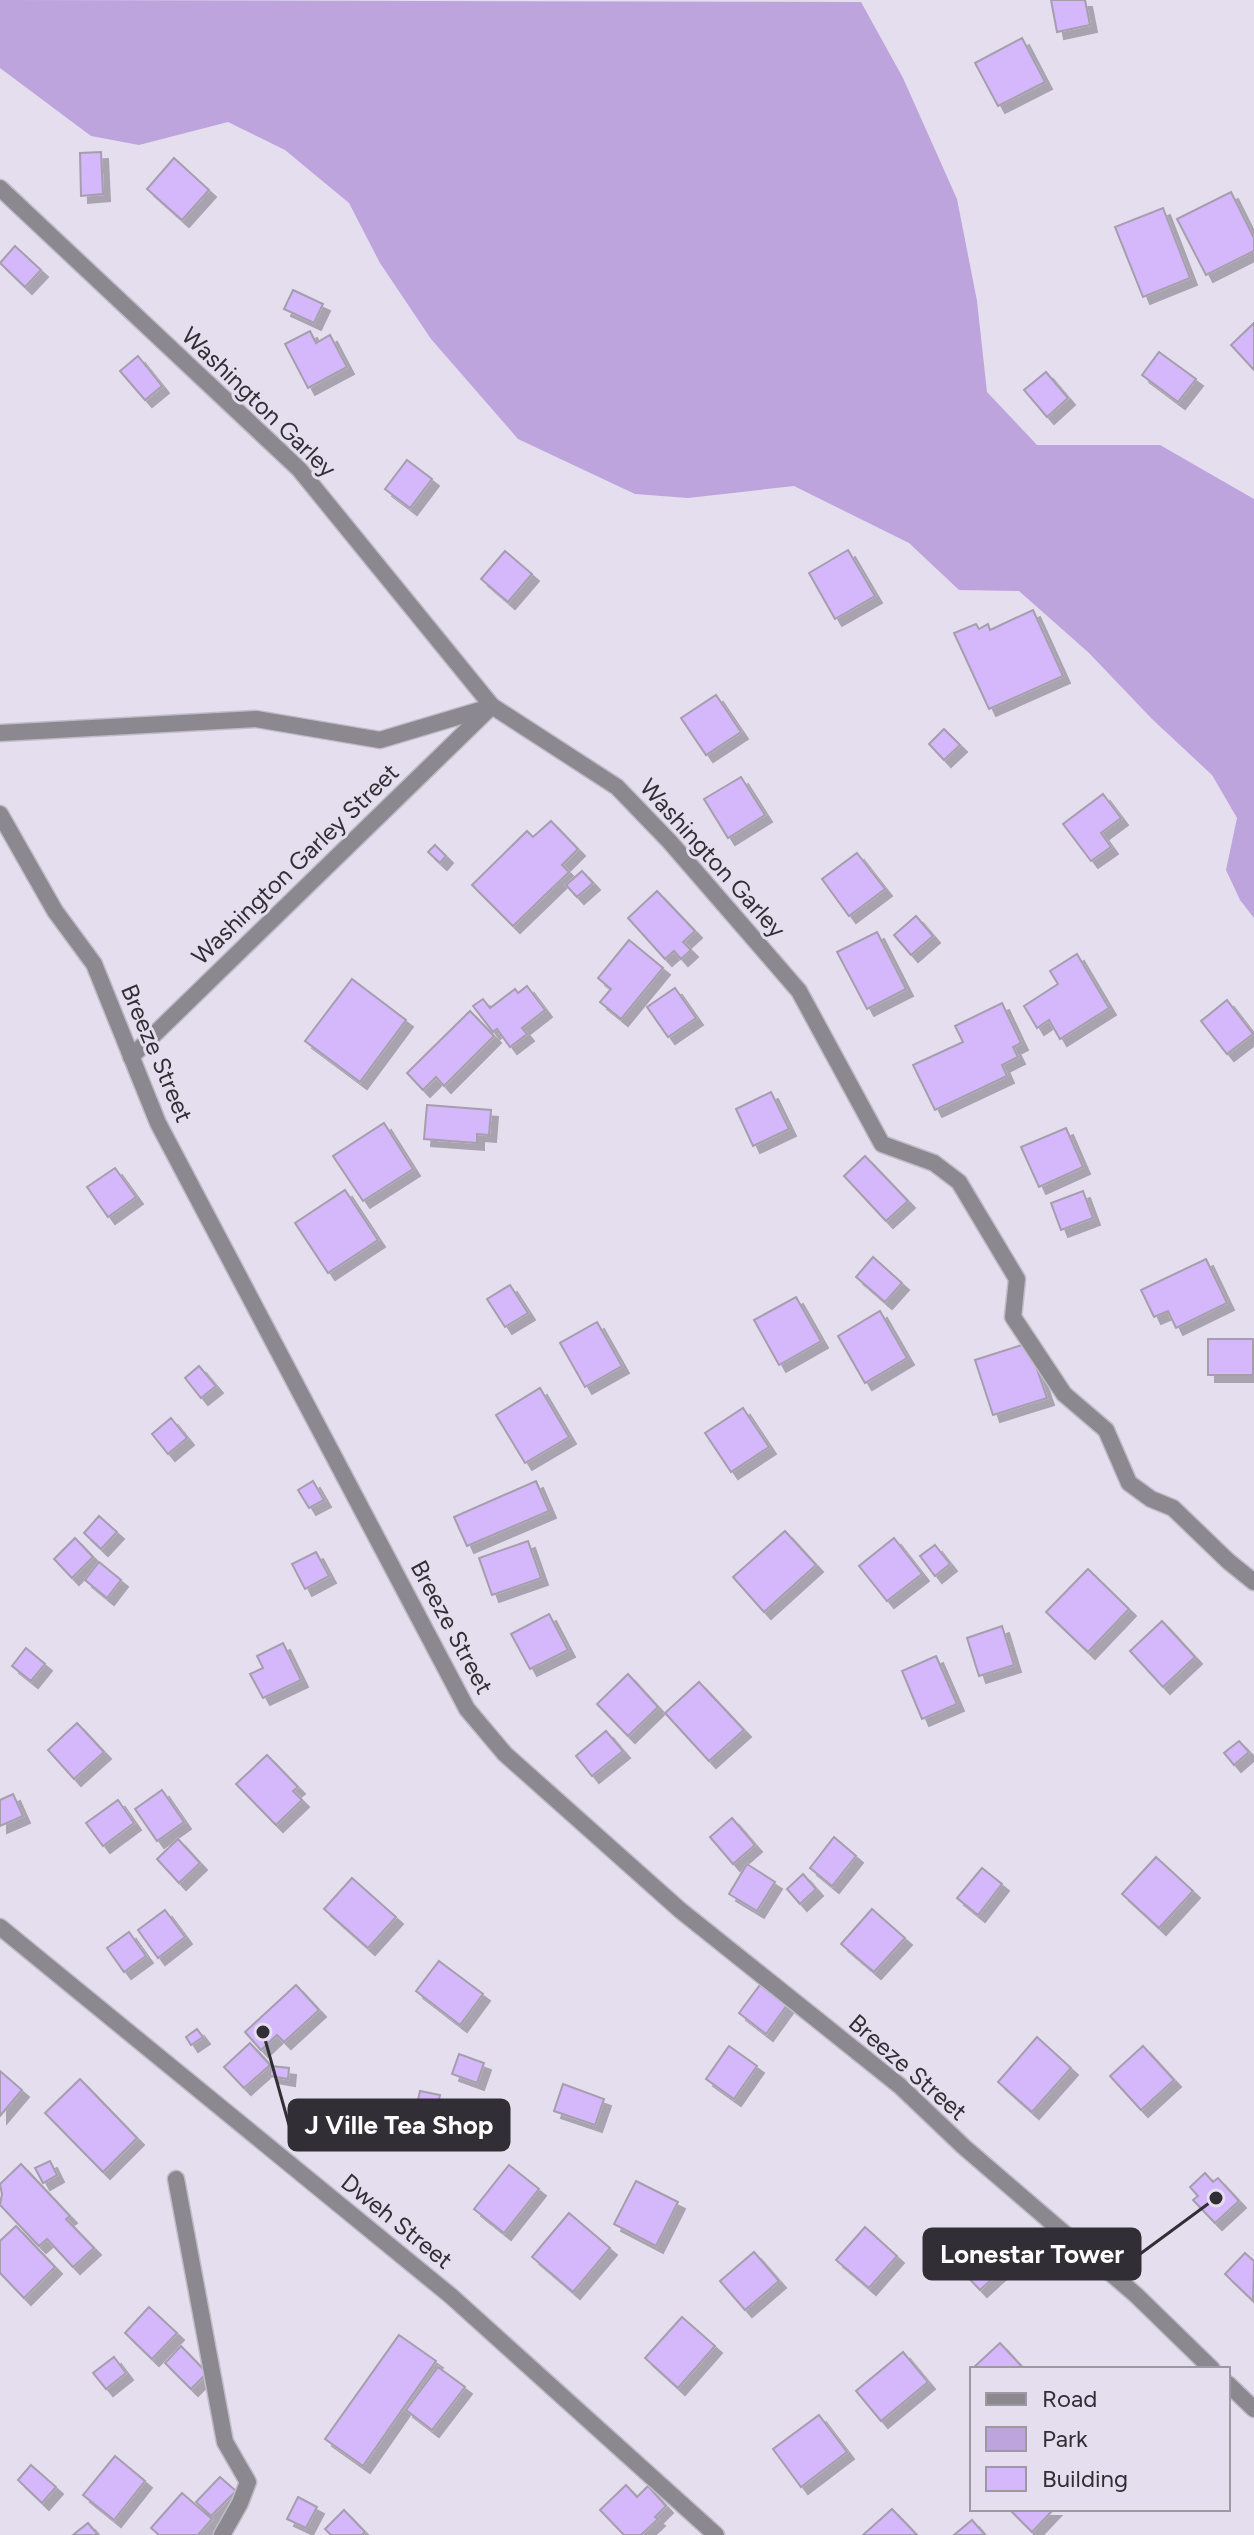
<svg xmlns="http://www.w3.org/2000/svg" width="1254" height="2535" viewBox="0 0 1254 2535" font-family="Figtree,sans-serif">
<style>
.green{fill:#bda4dc}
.building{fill:#d5b7fb;stroke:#a49ead;stroke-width:2;filter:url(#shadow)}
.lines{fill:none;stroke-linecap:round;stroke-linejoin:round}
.minor-casing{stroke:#c1bbc9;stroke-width:19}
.minor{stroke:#8b898f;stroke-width:16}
.labels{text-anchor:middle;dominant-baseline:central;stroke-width:6;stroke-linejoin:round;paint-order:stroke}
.street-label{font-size:24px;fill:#312f35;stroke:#e5deee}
.leader{fill:none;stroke:#312f35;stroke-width:3}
.callout-dot{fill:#312f35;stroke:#e5deee;stroke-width:3}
.callout{fill:#312f35;stroke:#312f35;stroke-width:3}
.callout-label{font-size:26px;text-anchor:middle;font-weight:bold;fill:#fff}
</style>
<defs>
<filter id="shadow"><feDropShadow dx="7" dy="7" stdDeviation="0" flood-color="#0004"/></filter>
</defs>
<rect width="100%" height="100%" fill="#e5deee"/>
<polygon class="green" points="0,0 861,2 903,78 957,199 977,301 987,392 1037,445 1160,445 1254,499 1254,918 1240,900 1226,870 1237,818 1212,775 1152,719 1089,653 1019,591 959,590 909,543 794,486 688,498 635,494 518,439 431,339 380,263 349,203 285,150 228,122 139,145 91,136 0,68"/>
<g class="building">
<polygon points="1051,0 1085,0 1090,25 1057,32"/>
<polygon points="1022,38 1045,82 998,106 975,63"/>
<polygon points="101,152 103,194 81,196 80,153"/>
<polygon points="174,158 209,190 182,220 147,189"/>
<polygon points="1231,192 1254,238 1254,251 1206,275 1177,219"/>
<polygon points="1163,208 1190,278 1143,297 1115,227"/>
<polygon points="15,246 41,270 25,287 0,263"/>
<polygon points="293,290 323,304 314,323 284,309"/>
<polygon points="1254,323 1254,370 1231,345"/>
<polygon points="310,331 316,343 330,335 347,367 308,388 285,344"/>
<polygon points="1159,352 1196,379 1178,402 1142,375"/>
<polygon points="138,356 162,386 145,400 120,371"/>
<polygon points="1046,372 1068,398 1047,417 1024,390"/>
<polygon points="407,460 432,479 410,508 385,489"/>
<polygon points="848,550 875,596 835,619 809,573"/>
<polygon points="505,551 532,574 508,602 481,579"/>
<polygon points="1033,610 1063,676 989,709 954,633 976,624 979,629 988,624 990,630"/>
<polygon points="716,695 741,732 706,755 681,718"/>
<polygon points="944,729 960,745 944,760 929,744"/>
<polygon points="741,777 765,815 728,838 704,799"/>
<polygon points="1103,794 1121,818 1101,833 1111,847 1091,861 1063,824"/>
<polygon points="551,821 578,849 562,865 569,872 513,926 472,885 527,831 533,837"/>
<polygon points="435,845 446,856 440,863 428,852"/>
<polygon points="857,853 885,889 849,916 822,879"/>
<polygon points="582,871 593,883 577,897 566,885"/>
<polygon points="657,891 695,931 683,942 691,950 681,959 674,951 665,959 628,918"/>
<polygon points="916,916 933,936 911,955 894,935"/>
<polygon points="877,932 906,989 867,1009 837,952"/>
<polygon points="629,940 663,968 621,1019 600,1002 611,989 598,978"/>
<polygon points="1077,954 1109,1008 1060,1039 1049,1020 1037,1028 1024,1006 1058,984 1050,971"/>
<polygon points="352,979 406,1020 360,1082 305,1041"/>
<polygon points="527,986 545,1010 522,1028 527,1034 510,1047 497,1029 493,1032 473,1006 483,999 490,1008 515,989 518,993"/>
<polygon points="675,988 696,1018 668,1037 647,1007"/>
<polygon points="1227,1000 1253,1034 1227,1054 1201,1021"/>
<polygon points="1002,1003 1021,1043 1013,1047 1018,1057 1002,1065 1007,1076 935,1110 913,1065 963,1042 955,1026"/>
<polygon points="470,1011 494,1036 444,1086 436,1077 423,1090 407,1073"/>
<polygon points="771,1092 789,1129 753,1146 736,1109"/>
<polygon points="427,1105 491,1110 489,1135 477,1134 477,1143 424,1139"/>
<polygon points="384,1123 413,1169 363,1201 333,1156"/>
<polygon points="1066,1128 1083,1167 1039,1187 1021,1147"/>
<polygon points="865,1156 908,1201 886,1221 844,1176"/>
<polygon points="115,1168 136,1197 108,1217 87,1187"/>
<polygon points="345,1190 378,1240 328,1273 295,1223"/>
<polygon points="1083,1191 1093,1218 1061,1230 1051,1203"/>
<polygon points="873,1257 902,1283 885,1302 856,1277"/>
<polygon points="1206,1259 1227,1303 1176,1328 1168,1311 1154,1317 1141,1290"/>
<polygon points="510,1285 528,1313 505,1327 487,1299"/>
<polygon points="796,1297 821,1341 779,1365 754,1320"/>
<polygon points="880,1311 907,1358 865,1383 838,1336"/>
<polygon points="597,1322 622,1366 585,1387 560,1343"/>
<rect x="1208" y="1339" width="45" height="36"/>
<polygon points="1028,1343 1047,1398 993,1415 975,1360"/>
<polygon points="199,1366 216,1386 201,1398 185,1378"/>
<polygon points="540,1388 569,1437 525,1463 496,1415"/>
<polygon points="743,1408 769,1447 731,1472 705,1433"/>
<polygon points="171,1418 187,1438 168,1454 152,1434"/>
<polygon points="313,1481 324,1500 309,1508 298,1490"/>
<polygon points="536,1481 549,1511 467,1546 454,1517"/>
<polygon points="99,1516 117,1532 101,1549 84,1533"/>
<polygon points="785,1531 816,1565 764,1612 733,1577"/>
<polygon points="75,1538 93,1557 72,1578 54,1559"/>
<polygon points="894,1538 922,1574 887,1601 859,1566"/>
<polygon points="528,1541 541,1578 492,1595 479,1558"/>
<polygon points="935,1545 950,1564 935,1576 920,1556"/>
<polygon points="316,1552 329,1576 305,1589 292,1564"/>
<polygon points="99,1562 121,1580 107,1598 85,1580"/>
<polygon points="1088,1569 1129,1609 1088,1652 1046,1612"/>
<polygon points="549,1614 568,1650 530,1669 511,1634"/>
<polygon points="1162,1621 1195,1657 1163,1687 1130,1651"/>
<polygon points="1002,1626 1014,1665 979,1676 967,1638"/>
<polygon points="283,1643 301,1680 263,1698 250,1674 263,1668 257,1656"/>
<polygon points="26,1648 45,1664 31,1681 12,1666"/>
<polygon points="936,1656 957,1704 922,1719 902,1671"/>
<polygon points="628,1674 658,1707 628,1736 597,1704"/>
<polygon points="699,1682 744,1730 709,1761 665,1713"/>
<polygon points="77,1723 104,1752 74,1779 48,1750"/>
<polygon points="606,1731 623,1751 592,1776 576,1756"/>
<polygon points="1239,1741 1249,1752 1234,1765 1224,1753"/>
<polygon points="267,1755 298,1787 293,1791 302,1800 276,1825 236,1784"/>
<polygon points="162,1790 184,1822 157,1841 135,1809"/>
<polygon points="13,1794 23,1816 0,1826 0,1800"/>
<polygon points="118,1800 134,1823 103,1846 86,1823"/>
<polygon points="732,1818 755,1845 733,1864 710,1837"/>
<polygon points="834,1837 856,1856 832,1886 810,1868"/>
<polygon points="178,1839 200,1863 179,1883 157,1859"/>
<polygon points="1156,1857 1193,1891 1159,1928 1122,1894"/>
<polygon points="747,1864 775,1882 757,1911 729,1894"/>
<polygon points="982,1868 1002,1884 978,1915 957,1898"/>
<polygon points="803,1874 816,1889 800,1904 787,1889"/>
<polygon points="352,1878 396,1917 368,1948 324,1909"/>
<polygon points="872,1909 905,1938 874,1972 841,1944"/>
<polygon points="165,1910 185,1937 158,1958 138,1930"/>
<polygon points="129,1932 146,1956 124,1972 107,1948"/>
<polygon points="439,1961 483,1994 460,2025 416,1991"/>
<polygon points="296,1985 319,2010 284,2042 277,2035 261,2050 245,2032"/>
<polygon points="760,1985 787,2005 766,2034 739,2013"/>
<polygon points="197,2029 203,2037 191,2045 186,2037"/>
<polygon points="1037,2037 1071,2068 1032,2112 998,2082"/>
<polygon points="250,2043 270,2065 244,2088 224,2067"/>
<polygon points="729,2046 757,2066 734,2099 706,2079"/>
<polygon points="1143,2046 1174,2080 1141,2110 1110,2076"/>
<polygon points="459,2054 484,2063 477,2083 452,2074"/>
<polygon points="271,2066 289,2068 288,2079 270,2076"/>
<polygon points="0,2071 22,2090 0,2116"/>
<polygon points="80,2079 137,2138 103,2172 45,2113"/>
<polygon points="563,2084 604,2099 595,2125 554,2111"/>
<polygon points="420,2091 440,2095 435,2118 415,2113"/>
<polygon points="50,2161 57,2175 43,2183 35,2168"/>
<polygon points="21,2164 70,2216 66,2219 94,2248 73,2267 47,2239 39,2246 0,2205 2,2194 0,2184"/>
<polygon points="509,2165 539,2189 504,2233 474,2209"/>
<polygon points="1205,2173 1213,2182 1218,2178 1239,2201 1215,2223 1193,2200 1198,2196 1190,2187"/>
<polygon points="636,2181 678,2202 656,2246 614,2224"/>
<polygon points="569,2213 610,2248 573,2292 532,2257"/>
<polygon points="16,2226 55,2267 24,2298 0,2273 0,2241"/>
<polygon points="865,2227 897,2256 869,2288 836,2260"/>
<polygon points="985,2249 1003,2269 980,2290 962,2271"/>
<polygon points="754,2252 779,2281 745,2310 720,2281"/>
<polygon points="1245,2253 1254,2261 1253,2301 1225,2274"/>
<polygon points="149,2307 177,2333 152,2359 125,2333"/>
<polygon points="682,2317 715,2346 678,2388 645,2358"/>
<polygon points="399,2335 436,2361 363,2466 325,2439"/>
<polygon points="1000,2343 1024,2369 972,2369"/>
<polygon points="181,2346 207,2373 191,2389 165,2363"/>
<polygon points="903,2352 928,2382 881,2421 856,2391"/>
<polygon points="114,2357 126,2373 106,2389 93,2373"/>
<polygon points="438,2367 465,2387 432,2430 406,2410"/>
<polygon points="819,2415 847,2452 801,2487 773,2449"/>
<polygon points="115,2456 145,2481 114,2520 83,2495"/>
<polygon points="31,2465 56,2487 42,2503 18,2480"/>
<polygon points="220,2477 236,2491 211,2516 196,2502"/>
<polygon points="626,2485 637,2497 648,2486 666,2506 655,2517 658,2519 641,2535 624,2535 600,2510"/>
<polygon points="182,2493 212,2519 198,2535 159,2535 151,2528"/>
<polygon points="298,2497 317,2507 306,2528 287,2519"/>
<polygon points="892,2509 917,2535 863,2535"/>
<polygon points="1013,2509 1054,2509 1032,2532 1011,2511"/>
<polygon points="344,2510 365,2532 362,2535 331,2535 325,2529"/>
<polygon points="972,2520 985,2535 954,2535"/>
<polygon points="88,2523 98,2535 73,2535"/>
</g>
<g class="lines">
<g class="minor-casing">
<g id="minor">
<polyline points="0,188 299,469 492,706 617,787 670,842 799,991 882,1144 934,1163 959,1182 1017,1279 1013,1317 1064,1394 1106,1430 1129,1483 1151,1499 1173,1508 1228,1561 1254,1582"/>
<polyline points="0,733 256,719 380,740 487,708"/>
<polyline points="0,814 55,911 94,964 158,1123 467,1709 505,1754 680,1910 900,2086 964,2147 1136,2295 1212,2369"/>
<polyline points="131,1057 492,706"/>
<polyline points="0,1927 451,2296 716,2535"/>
<polyline points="176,2179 225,2442 248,2482 240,2503 222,2535"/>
<polyline points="1228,2384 1254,2409"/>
</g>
</g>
<use href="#minor" class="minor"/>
</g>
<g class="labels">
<g class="street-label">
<text transform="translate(259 402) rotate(44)">Washington Garley</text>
<text transform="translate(713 858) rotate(48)">Washington Garley</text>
<text transform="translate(295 864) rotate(-44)">Washington Garley Street</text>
<text transform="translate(157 1053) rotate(67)">Breeze Street</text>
<text transform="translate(452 1627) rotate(62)">Breeze Street</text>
<text transform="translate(908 2067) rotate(41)">Breeze Street</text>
<text transform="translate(397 2221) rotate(39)">Dweh Street</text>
</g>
</g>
<path class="leader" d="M263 2032L289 2125M1216 2198L1140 2254"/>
<g class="callout-dot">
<circle cx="263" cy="2032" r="8"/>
<circle cx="1216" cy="2198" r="8"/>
</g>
<g class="callout">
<rect x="289" y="2100" width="220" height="50" rx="8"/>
<rect x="924" y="2229" width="216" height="50" rx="8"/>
</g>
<g class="callout-label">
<text x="399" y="2134">J Ville Tea Shop</text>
<text x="1032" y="2263">Lonestar Tower</text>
</g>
<rect x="970" y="2367" width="260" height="144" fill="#e5deee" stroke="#9d98a4" stroke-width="2"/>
<rect x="986" y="2393" width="40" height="12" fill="#8b898f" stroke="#9d98a4" stroke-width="2"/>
<text x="1042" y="2407" font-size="24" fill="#312f35">Road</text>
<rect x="986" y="2427" width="40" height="24" fill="#bda4dc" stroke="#9d98a4" stroke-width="2"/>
<text x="1042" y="2447" font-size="24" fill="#312f35">Park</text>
<rect x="986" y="2467" width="40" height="24" fill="#d5b7fb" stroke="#9d98a4" stroke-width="2"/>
<text x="1042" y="2487" font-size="24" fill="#312f35">Building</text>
</svg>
